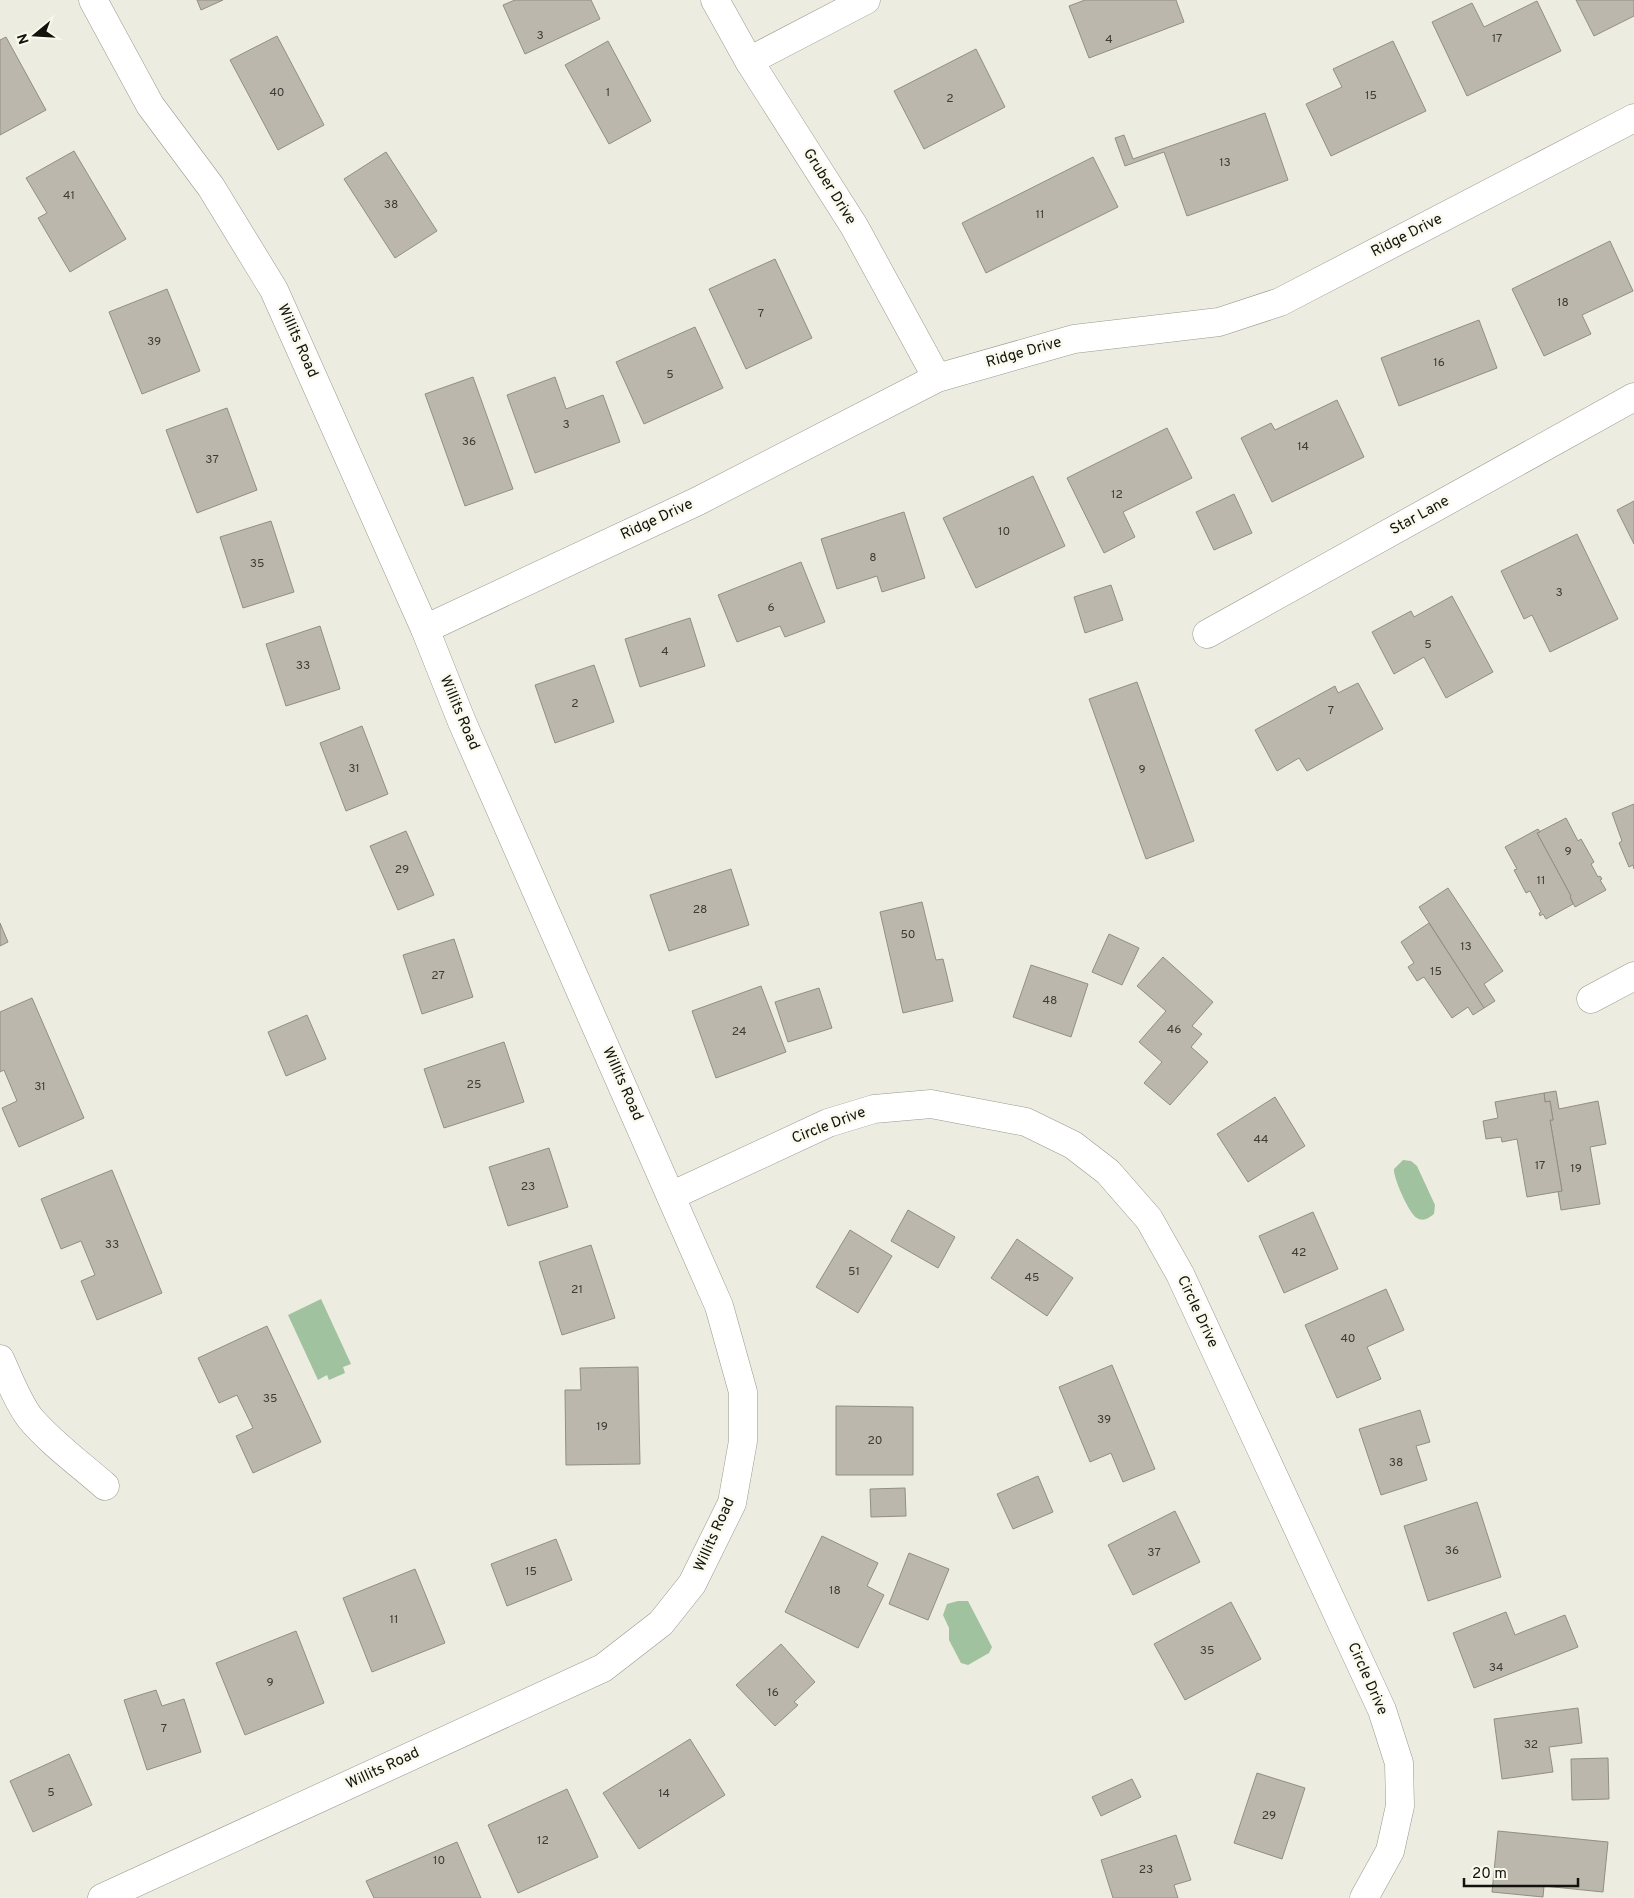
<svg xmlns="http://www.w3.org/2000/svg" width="1634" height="1898" viewBox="0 0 1634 1898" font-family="Overpass,sans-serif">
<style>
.water{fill:#a0c29f}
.building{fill:#bcb7ac;stroke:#928e83}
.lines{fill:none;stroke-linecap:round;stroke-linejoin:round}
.minor-casing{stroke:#99998e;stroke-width:29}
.minor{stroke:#fff;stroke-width:28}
.labels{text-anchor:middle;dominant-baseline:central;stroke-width:5;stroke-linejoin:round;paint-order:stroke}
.number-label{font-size:12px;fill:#3d3c36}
.street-label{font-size:15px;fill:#13130e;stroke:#f9faed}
</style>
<rect width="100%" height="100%" fill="#ecece0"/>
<g class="water">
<path d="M1403,1160L1411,1161L1417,1166L1435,1205L1434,1214C1429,1218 1423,1222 1417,1218C1409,1214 1393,1177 1394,1169Z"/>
<polygon points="321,1299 351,1364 343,1367 345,1373 329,1380 327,1375 318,1380 288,1315"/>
<polygon points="958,1601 968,1601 992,1647 989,1653 968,1665 961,1663 949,1640 949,1628 943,1615 947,1604"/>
</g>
<g class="building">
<polygon points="197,0 223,0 201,10"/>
<polygon points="515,0 591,0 600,19 525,54 503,5"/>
<polygon points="1085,0 1176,0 1184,22 1089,58 1069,6"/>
<polygon points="1576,0 1634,0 1634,16 1594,36"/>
<polygon points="1537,1 1561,51 1467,96 1432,22 1472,3 1484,27"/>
<polygon points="277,36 324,125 278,150 230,60"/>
<polygon points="6,37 46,110 0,135 0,40"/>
<polygon points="608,41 651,121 609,144 565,65"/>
<polygon points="1393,41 1426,111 1331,156 1306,104 1342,87 1333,69"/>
<polygon points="976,49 1005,107 924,149 894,91"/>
<polygon points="1265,113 1288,180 1187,216 1164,152 1125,166 1115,138 1124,135 1133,159"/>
<polygon points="74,151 126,239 70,272 38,218 47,213 26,178"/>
<polygon points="386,152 437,231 395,258 344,179"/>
<polygon points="1093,157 1118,207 986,273 962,223"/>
<polygon points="1610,241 1633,291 1582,315 1591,334 1544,356 1512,289"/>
<polygon points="775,259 812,338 746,369 709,289"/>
<polygon points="167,289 200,371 142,394 109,312"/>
<polygon points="1479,320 1497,368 1399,406 1381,358"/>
<polygon points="695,327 723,388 644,424 616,362"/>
<polygon points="473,377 513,489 465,506 425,394"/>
<polygon points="555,377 566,409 603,395 620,442 535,473 507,395"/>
<polygon points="1337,400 1364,457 1272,502 1241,438 1271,423 1275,430"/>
<polygon points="227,408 257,490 197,513 166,430"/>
<polygon points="1167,428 1192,478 1123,512 1135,537 1104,553 1067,478"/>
<polygon points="1033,476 1065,546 976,588 943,518"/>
<polygon points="1234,494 1252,533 1214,550 1196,512"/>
<polygon points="1634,501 1634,544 1617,510"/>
<polygon points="904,512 925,578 882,592 877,576 837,589 821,539"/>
<polygon points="271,521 294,592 243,608 220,537"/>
<polygon points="1577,534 1618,619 1550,652 1532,615 1524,619 1501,571"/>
<polygon points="801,562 825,622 785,637 780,626 737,642 718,595"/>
<polygon points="1111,585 1123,620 1085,633 1074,597"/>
<polygon points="1452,596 1493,672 1446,698 1424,657 1394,674 1372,632 1411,611 1414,617"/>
<polygon points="690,618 705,666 640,687 625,639"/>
<polygon points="320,626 340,689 286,706 266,644"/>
<polygon points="594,665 614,722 555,743 535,685"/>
<polygon points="1137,682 1194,841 1146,859 1089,699"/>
<polygon points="1358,683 1383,729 1307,771 1299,758 1277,771 1255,730 1335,686 1338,693"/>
<polygon points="362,726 388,794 346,811 320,743"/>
<polygon points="1634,804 1634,869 1633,865 1629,867 1619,843 1622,841 1612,813"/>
<polygon points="1566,818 1578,841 1581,839 1594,862 1591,864 1598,877 1600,876 1602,879 1600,880 1606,890 1575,907 1570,897 1571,896 1537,833"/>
<polygon points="1538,829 1540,832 1537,833 1571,896 1570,897 1573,904 1546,919 1543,914 1540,916 1539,913 1541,912 1530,891 1526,893 1514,870 1517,869 1505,847"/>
<polygon points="406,831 434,895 398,910 370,846"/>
<polygon points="731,869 749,925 669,951 650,895"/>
<polygon points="1448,888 1503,971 1484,984 1495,1001 1484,1008 1419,907"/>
<polygon points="922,902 936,960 943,959 953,1001 903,1013 880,912"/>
<polygon points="0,923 8,942 0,946"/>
<polygon points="1429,923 1484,1008 1473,1015 1468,1007 1452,1018 1424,977 1417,981 1408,967 1414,963 1401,942"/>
<polygon points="1109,934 1139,948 1122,985 1092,972"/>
<polygon points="454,939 473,997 422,1014 403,955"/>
<polygon points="1163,957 1213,1002 1192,1026 1202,1034 1191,1047 1208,1062 1170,1105 1144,1083 1162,1062 1139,1042 1166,1011 1137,986"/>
<polygon points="1031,965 1088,984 1071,1037 1013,1017"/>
<polygon points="761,986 786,1052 716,1078 692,1011"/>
<polygon points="819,988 832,1028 788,1042 775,1002"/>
<polygon points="32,998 84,1118 19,1147 2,1108 17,1101 4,1070 0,1072 0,1012"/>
<polygon points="307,1015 326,1059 286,1076 268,1032"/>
<polygon points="504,1042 524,1102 444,1128 424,1069"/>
<polygon points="1556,1091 1559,1109 1598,1101 1606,1144 1590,1147 1600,1204 1561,1210 1558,1191 1562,1191 1550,1120 1553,1120 1550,1101 1545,1102 1544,1093"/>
<polygon points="1544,1093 1545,1102 1550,1101 1553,1120 1550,1120 1562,1191 1527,1197 1517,1139 1502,1142 1501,1137 1486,1139 1483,1121 1498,1118 1495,1102"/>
<polygon points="1275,1097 1305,1146 1248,1182 1217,1134"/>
<polygon points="549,1148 568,1207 508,1226 489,1167"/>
<polygon points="112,1170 162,1293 97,1320 81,1281 95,1275 81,1241 61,1249 41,1199"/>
<polygon points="908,1210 955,1237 938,1268 891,1241"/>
<polygon points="1313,1212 1338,1269 1284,1293 1259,1236"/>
<polygon points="850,1230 892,1256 858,1313 816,1287"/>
<polygon points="1017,1239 1073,1278 1047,1316 991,1278"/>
<polygon points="591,1245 615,1318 562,1335 539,1262"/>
<polygon points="1386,1289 1404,1330 1367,1347 1381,1379 1337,1398 1305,1325"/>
<polygon points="267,1326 321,1442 253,1473 236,1436 253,1428 237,1395 219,1403 198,1358"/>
<polygon points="1112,1365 1155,1469 1123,1482 1111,1453 1090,1462 1059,1387"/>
<polygon points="638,1367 640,1464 566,1465 565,1390 581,1390 580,1368"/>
<polygon points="836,1406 913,1407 913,1475 836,1475"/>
<polygon points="1420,1410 1430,1442 1416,1446 1427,1480 1381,1495 1359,1429"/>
<polygon points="1038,1476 1053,1512 1013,1529 997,1494"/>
<polygon points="905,1488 906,1516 871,1517 870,1489"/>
<polygon points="1477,1502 1501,1577 1428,1601 1404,1526"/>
<polygon points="1175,1511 1200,1562 1133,1595 1108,1545"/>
<polygon points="822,1536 878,1563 867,1586 884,1595 858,1648 785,1612"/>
<polygon points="556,1539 572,1580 507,1606 491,1564"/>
<polygon points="909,1553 949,1569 928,1620 889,1604"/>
<polygon points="415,1569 445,1643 372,1672 343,1598"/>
<polygon points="1231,1602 1261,1659 1185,1700 1154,1644"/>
<polygon points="1506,1612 1515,1635 1565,1615 1578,1647 1474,1688 1453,1633"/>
<polygon points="296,1631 324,1703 245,1735 216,1663"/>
<polygon points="781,1644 815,1682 794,1702 798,1705 775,1726 736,1685"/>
<polygon points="156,1690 162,1706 184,1699 201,1752 147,1770 124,1700"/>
<polygon points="1578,1708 1582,1743 1549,1747 1553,1772 1502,1779 1494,1719"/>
<polygon points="690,1739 725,1795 639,1849 603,1793"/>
<polygon points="69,1754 92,1805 33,1832 10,1781"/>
<polygon points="1608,1758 1609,1799 1572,1800 1571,1759"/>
<polygon points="1257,1773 1305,1788 1282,1859 1234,1843"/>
<polygon points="1132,1779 1141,1797 1101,1816 1092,1797"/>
<polygon points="567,1789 598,1857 518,1893 488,1825"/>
<polygon points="1498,1831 1608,1842 1603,1892 1544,1886 1543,1897 1492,1892"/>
<polygon points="1176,1835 1191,1880 1174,1885 1178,1898 1113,1898 1101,1860"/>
<polygon points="457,1842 481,1898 374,1898 366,1881"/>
</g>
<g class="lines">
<g class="minor-casing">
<g id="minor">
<polyline points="93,0 150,105 211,187 274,290 425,629 462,722 719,1306 743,1392 743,1441 732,1503 692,1584 661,1623 603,1668 102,1898"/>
<polyline points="715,0 749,61 854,226 937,378"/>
<polyline points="749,61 866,0"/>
<polyline points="425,629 698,501 937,378 1074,339 1219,322 1280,302 1634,118"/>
<polyline points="1207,634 1634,397"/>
<polyline points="1591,999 1634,976"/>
<polyline points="671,1196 828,1123 874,1109 931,1104 1026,1122 1073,1145 1108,1172 1149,1219 1180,1274 1382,1710 1399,1763 1400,1806 1390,1851 1364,1898"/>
<path d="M0,1359C9,1378 17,1401 30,1418C51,1443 80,1464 105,1486"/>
</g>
</g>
<use href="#minor" class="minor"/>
</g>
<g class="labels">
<g class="number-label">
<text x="540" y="36">3</text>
<text x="1497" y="39">17</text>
<text x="1109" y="40">4</text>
<text x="277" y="93">40</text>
<text x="608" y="93">1</text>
<text x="1371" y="96">15</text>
<text x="950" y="99">2</text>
<text x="1225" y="163">13</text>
<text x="69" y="196">41</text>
<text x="391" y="205">38</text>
<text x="1040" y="215">11</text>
<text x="1563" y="303">18</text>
<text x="761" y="314">7</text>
<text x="154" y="342">39</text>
<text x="1439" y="363">16</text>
<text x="670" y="375">5</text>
<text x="566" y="425">3</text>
<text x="469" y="442">36</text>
<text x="1303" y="447">14</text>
<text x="212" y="460">37</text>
<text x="1117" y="495">12</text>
<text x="1004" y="532">10</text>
<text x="873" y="558">8</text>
<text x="257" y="564">35</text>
<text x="1559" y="593">3</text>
<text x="771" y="608">6</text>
<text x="1428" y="645">5</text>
<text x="665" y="652">4</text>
<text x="303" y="666">33</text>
<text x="575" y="704">2</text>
<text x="1331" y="711">7</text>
<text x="354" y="769">31</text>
<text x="1142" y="770">9</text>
<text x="1568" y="852">9</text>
<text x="402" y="870">29</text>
<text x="1541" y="881">11</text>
<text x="700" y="910">28</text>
<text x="908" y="935">50</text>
<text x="1466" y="947">13</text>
<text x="1436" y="972">15</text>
<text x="438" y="976">27</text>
<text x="1050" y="1001">48</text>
<text x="1174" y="1030">46</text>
<text x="739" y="1032">24</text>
<text x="474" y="1085">25</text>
<text x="40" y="1087">31</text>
<text x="1261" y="1140">44</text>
<text x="1540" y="1166">17</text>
<text x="1576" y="1169">19</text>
<text x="528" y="1187">23</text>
<text x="112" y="1245">33</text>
<text x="1299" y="1253">42</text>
<text x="854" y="1272">51</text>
<text x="1032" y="1278">45</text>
<text x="577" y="1290">21</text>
<text x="1348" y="1339">40</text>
<text x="270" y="1399">35</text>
<text x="1104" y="1420">39</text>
<text x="602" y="1427">19</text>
<text x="875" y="1441">20</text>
<text x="1396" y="1463">38</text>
<text x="1452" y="1551">36</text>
<text x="1154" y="1553">37</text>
<text x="531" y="1572">15</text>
<text x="835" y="1591">18</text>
<text x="394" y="1620">11</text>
<text x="1207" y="1651">35</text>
<text x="1496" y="1668">34</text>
<text x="270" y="1683">9</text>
<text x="773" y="1693">16</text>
<text x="164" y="1729">7</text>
<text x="1531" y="1745">32</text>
<text x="51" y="1793">5</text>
<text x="664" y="1794">14</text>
<text x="1269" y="1816">29</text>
<text x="543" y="1841">12</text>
<text x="439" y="1861">10</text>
<text x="1146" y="1870">23</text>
</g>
<g class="street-label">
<text transform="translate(829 187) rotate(58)">Gruber Drive</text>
<text transform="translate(1407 236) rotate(-27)">Ridge Drive</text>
<text transform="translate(297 341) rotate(66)">Willits Road</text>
<text transform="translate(1024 353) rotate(-16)">Ridge Drive</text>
<text transform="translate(1420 516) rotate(-29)">Star Lane</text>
<text transform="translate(657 520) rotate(-25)">Ridge Drive</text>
<text transform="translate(459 713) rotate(67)">Willits Road</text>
<text transform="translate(622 1084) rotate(66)">Willits Road</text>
<text transform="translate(829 1126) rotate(-21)">Circle Drive</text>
<text transform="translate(1197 1312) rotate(65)">Circle Drive</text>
<text transform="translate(715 1535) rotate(-66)">Willits Road</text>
<text transform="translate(1367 1679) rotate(66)">Circle Drive</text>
<text transform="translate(383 1769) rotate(-25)">Willits Road</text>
</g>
</g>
<g transform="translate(35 35) rotate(252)" stroke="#f9faed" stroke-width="4" paint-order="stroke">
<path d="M0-4L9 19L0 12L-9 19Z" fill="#13130e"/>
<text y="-8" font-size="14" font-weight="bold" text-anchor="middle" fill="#13130e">N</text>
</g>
<path d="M1464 1878v8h114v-8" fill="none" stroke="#13130e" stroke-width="2.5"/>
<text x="1472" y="1878" font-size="15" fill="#13130e" stroke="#f9faed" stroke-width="4" paint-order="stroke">20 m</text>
</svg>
